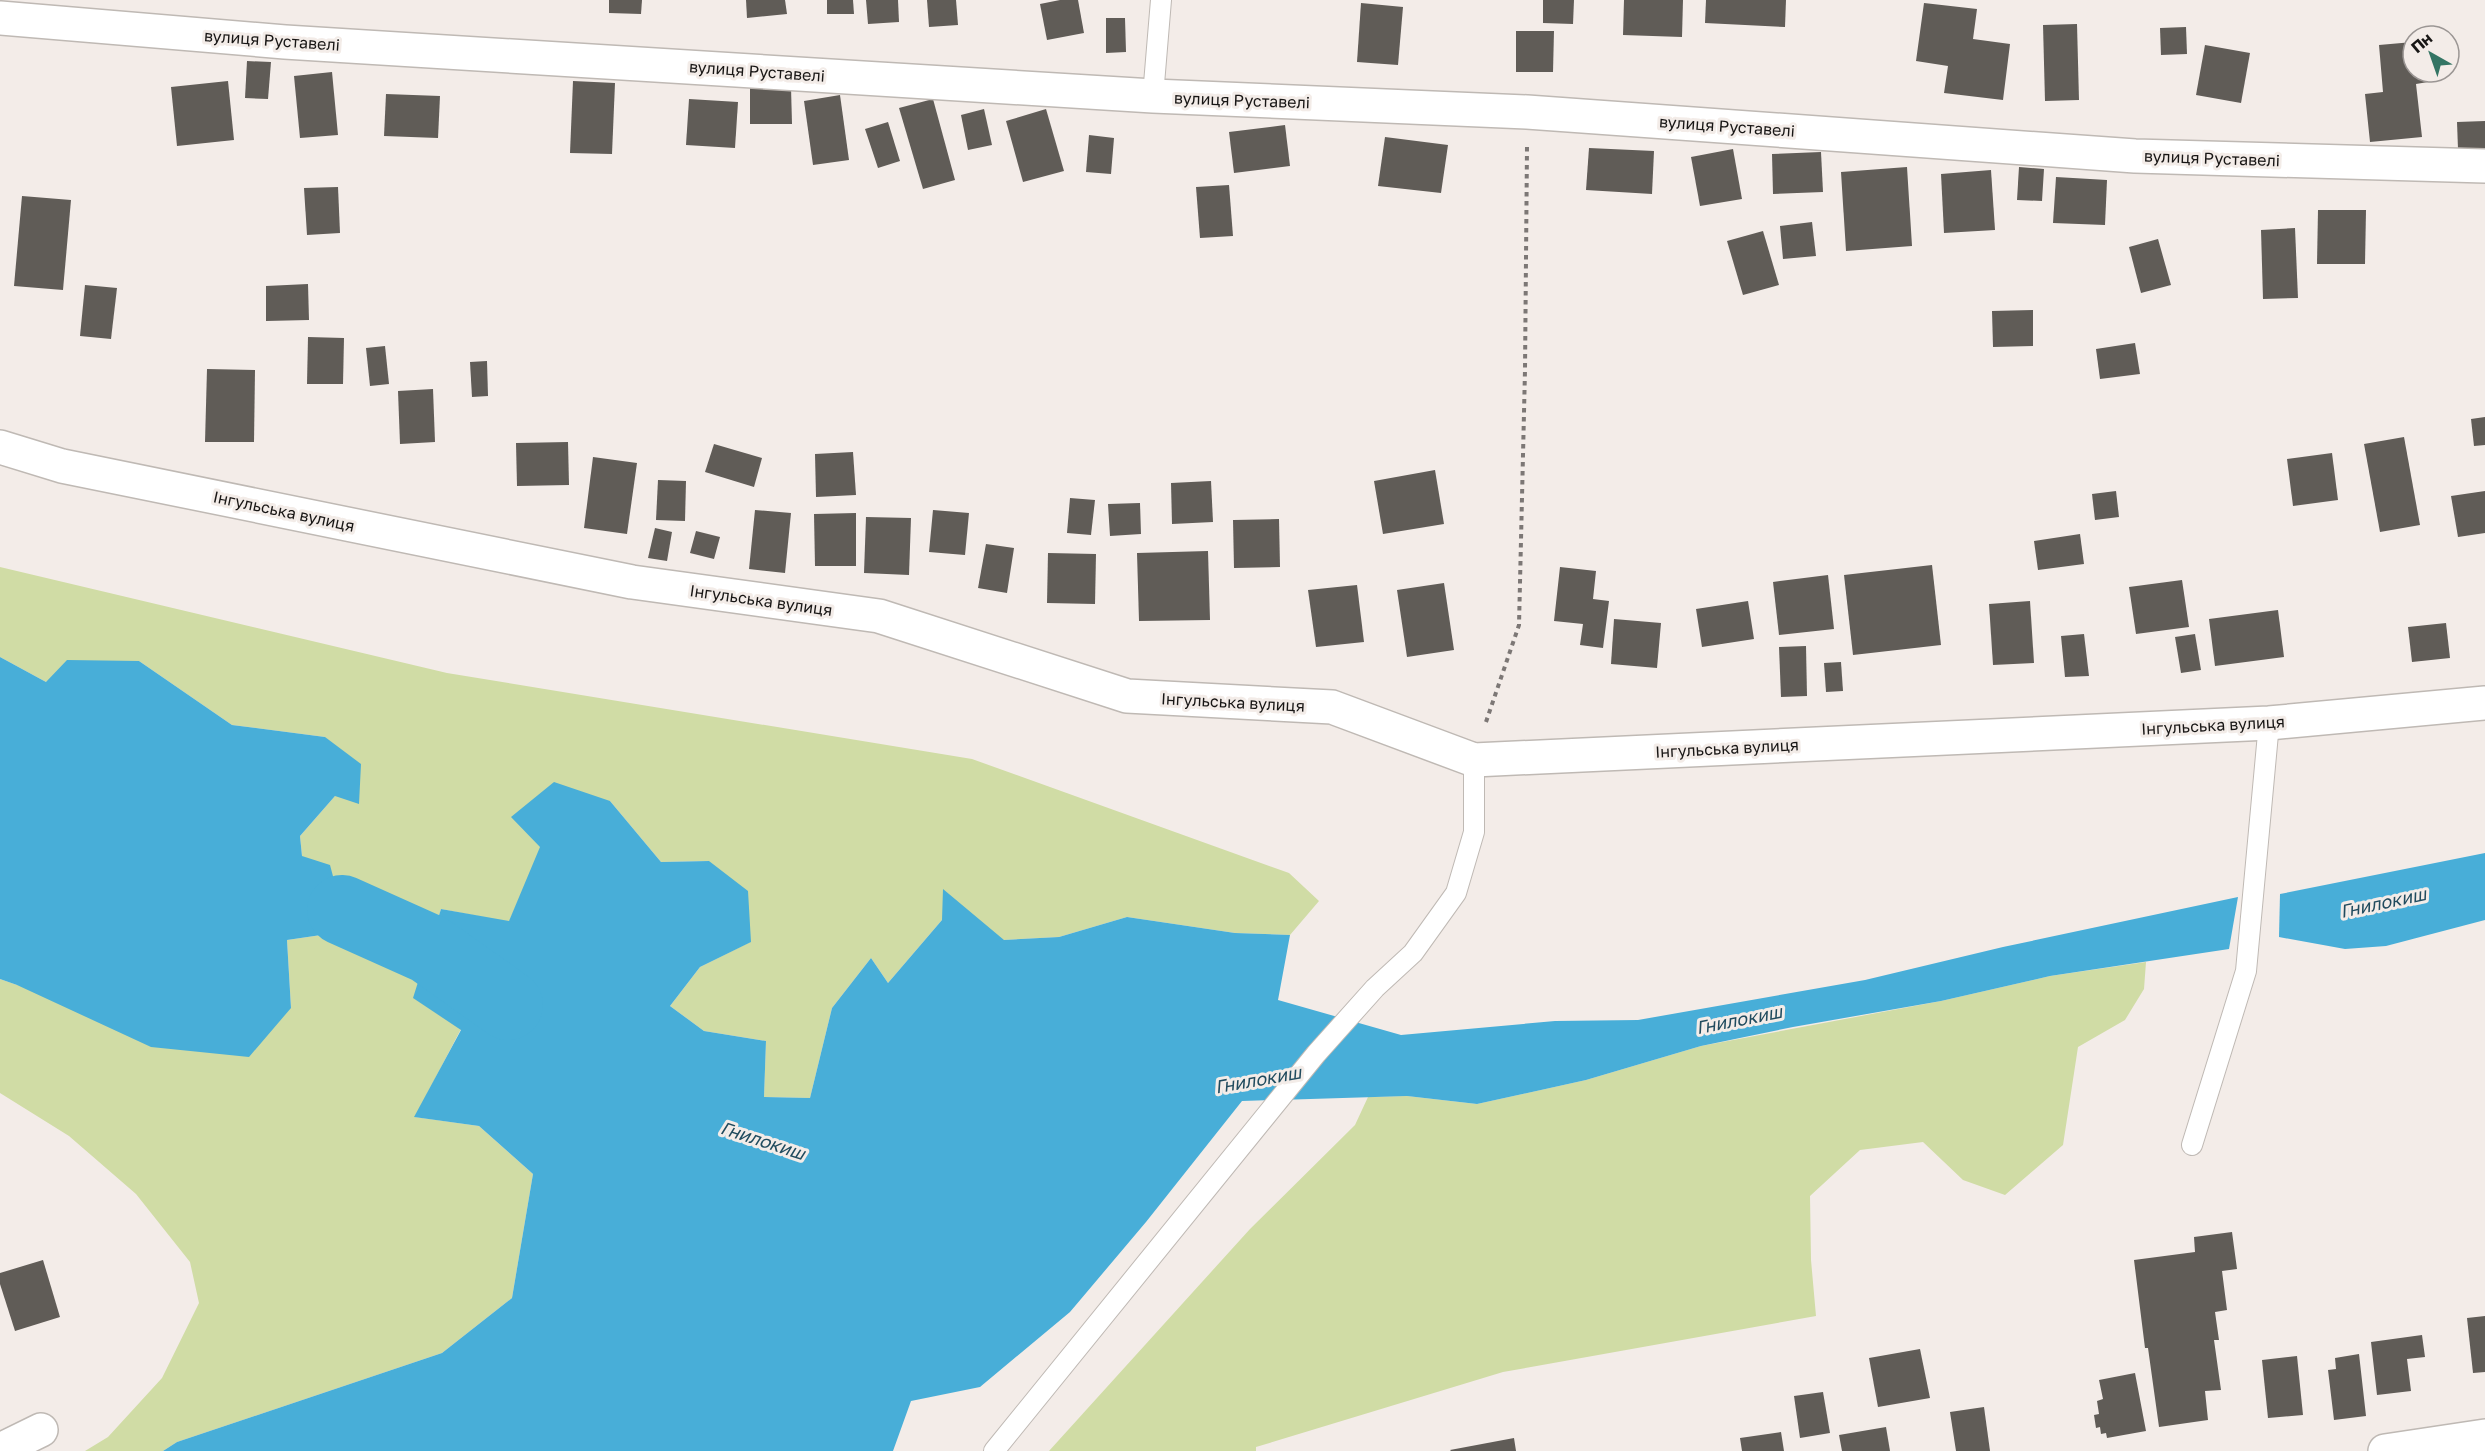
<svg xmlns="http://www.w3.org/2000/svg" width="2485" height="1451" viewBox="0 0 2485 1451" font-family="'Golos Text',sans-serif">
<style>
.green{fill:#d0dca5}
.water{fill:#48aed8}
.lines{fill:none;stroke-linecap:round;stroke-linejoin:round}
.river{stroke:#48aed8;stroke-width:70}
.building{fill:#605c57}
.service-casing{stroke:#bfb9b4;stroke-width:22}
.minor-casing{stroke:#bfb9b4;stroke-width:36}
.path{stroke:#7c7775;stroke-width:4;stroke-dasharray:4.5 4.5;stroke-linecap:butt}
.service{stroke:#fff;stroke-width:20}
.minor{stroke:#fff;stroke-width:33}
.labels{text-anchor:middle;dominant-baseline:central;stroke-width:6;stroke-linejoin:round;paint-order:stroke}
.street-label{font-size:16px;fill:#181615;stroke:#f3ece8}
.water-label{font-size:18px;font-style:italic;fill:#204b5e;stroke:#f3ece8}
</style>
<rect width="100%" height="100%" fill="#f3ece8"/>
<g class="green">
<polygon points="0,567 447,673 972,759 1289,873 1319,901 1290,935 1235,933 1127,917 1059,937 1004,940 942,920 888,983 871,958 832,1008 810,1098 764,1097 766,1041 704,1031 670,1006 700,967 750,942 709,861 661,862 610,801 541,847 509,922 441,909 429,949 461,1029 415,1117 479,1126 533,1174 512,1298 442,1353 177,1442 163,1451 85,1451 108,1437 162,1378 199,1303 190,1262 136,1194 69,1136 0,1093 0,979 17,985 291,1008 287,940 328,934 302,856 300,836 335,796 325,737 232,725 139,661 46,682 0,657"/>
<polygon points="2146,962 2144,989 2125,1020 2078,1047 2063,1145 2005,1195 1963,1180 1923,1142 1860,1150 1810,1196 1811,1260 1816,1316 1503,1372 1256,1447 1256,1451 1049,1451 1250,1229 1355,1125 1368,1097 1407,1096 1477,1104 1586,1080 1701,1046 1941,1001 2050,976"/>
</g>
<g class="water">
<polygon points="0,657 46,682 67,660 139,661 232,725 325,737 361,764 359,804 335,796 300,836 302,856 330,865 342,910 328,934 287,940 291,1008 249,1057 151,1047 17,985 0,979"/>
<polygon points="554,782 610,801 661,862 709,861 748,891 751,942 700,967 670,1006 704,1031 766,1041 764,1097 810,1098 832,1008 871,958 888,983 942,920 943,889 1004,940 1059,937 1127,917 1235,933 1290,935 1278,1000 1401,1035 1555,1021 1638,1020 1865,980 2003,947 2238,897 2229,949 2050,976 1941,1001 1793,1027 1701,1046 1586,1080 1477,1104 1407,1096 1242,1101 1146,1222 1070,1312 980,1387 911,1401 893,1451 163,1451 177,1442 442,1353 512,1298 533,1174 479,1126 414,1117 461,1030 413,998 441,909 509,921 540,847 511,817"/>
<polygon points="2485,853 2485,920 2386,946 2345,949 2279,937 2280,894"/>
</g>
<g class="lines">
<polyline class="river" points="342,910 429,949 508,1005"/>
</g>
<g class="building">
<polygon points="609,0 642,0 641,14 609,13"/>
<polygon points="746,0 785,0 787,14 747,18"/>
<polygon points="827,0 853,0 854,14 827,14"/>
<polygon points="866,0 898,0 899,22 868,24"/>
<polygon points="927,0 956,0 958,25 929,27"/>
<polygon points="1060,0 1078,0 1084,33 1047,40 1040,4"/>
<polygon points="1543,0 1574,0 1573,24 1543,23"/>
<polygon points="1624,0 1683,0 1682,37 1623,35"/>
<polygon points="1706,0 1786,0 1785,27 1705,23"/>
<polygon points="1361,3 1403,7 1398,65 1357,62"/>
<polygon points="1924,3 1977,9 1973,39 2010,44 2003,100 1944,93 1948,66 1916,61"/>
<polygon points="1106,18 1125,18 1126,52 1106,53"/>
<polygon points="2077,24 2079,100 2045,101 2043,25"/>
<polygon points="2186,27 2187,54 2161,55 2160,28"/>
<polygon points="1516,31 1554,31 1553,72 1516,72"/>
<polygon points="2413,42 2413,72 2427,72 2428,82 2416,84 2422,137 2370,142 2365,94 2383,92 2379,45"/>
<polygon points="2205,45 2250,53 2241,103 2196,95"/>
<polygon points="247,61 271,62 268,99 245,98"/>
<polygon points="332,72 338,135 300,138 294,76"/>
<polygon points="228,81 234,140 177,146 171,87"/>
<polygon points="573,81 615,83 612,154 570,153"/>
<polygon points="791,87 792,124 750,124 750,88"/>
<polygon points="386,94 440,96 438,138 384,136"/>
<polygon points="840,95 849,160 813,165 804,101"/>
<polygon points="689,99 738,102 735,148 686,145"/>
<polygon points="933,99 955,180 923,189 899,108"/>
<polygon points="984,109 992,145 968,150 961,115"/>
<polygon points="1046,109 1064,171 1023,182 1006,121"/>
<polygon points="2485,121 2485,149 2458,149 2457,122"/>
<polygon points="888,122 900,161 878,168 865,129"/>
<polygon points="1285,125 1290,166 1234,173 1229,132"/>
<polygon points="1089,135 1114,138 1111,174 1086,172"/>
<polygon points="1385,137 1448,145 1441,193 1378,186"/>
<polygon points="1589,148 1654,151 1652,194 1586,190"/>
<polygon points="1733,149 1742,199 1700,206 1691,157"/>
<polygon points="1821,152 1823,192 1773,194 1772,154"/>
<polygon points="1907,167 1912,246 1846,251 1841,172"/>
<polygon points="2019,167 2044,169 2042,201 2017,200"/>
<polygon points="1991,170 1995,230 1944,233 1941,174"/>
<polygon points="2056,177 2107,180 2105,225 2053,223"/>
<polygon points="1229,185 1233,236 1200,238 1196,187"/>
<polygon points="338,187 340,233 307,235 304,188"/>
<polygon points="22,196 71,200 63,290 14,286"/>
<polygon points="2318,210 2366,210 2365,264 2317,264"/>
<polygon points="1812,222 1816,256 1783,259 1780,226"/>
<polygon points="2295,228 2298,298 2263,299 2261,230"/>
<polygon points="1763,231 1779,285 1743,295 1727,241"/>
<polygon points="2158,239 2171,285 2141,293 2129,247"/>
<polygon points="308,284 309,320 266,321 266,286"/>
<polygon points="85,285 117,288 111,339 80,336"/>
<polygon points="2033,310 2033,346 1993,347 1992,311"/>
<polygon points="308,337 344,338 343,384 307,384"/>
<polygon points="2135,343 2140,374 2100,379 2096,349"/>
<polygon points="385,346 389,384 370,386 366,348"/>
<polygon points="487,361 488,396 472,397 470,362"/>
<polygon points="207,369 255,370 254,442 205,442"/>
<polygon points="433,389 435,442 400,444 398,391"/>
<polygon points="2485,417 2485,445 2474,446 2471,419"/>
<polygon points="2404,437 2420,525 2380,532 2364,444"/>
<polygon points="568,442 569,485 517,486 516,443"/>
<polygon points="714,444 762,458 754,487 705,472"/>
<polygon points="853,452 856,495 816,497 815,454"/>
<polygon points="2332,453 2338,500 2293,506 2287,459"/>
<polygon points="593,457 637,463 627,534 584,528"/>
<polygon points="1435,470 1444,524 1383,534 1374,481"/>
<polygon points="658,480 686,481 685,521 656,520"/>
<polygon points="1211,481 1213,522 1172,524 1171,483"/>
<polygon points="2116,491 2119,517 2095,520 2092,494"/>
<polygon points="2485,491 2485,533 2458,537 2451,496"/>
<polygon points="1070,498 1095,500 1091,535 1067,533"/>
<polygon points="1140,503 1141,534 1110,536 1108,504"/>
<polygon points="755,510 791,513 785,573 749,569"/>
<polygon points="933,510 969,513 965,555 929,552"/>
<polygon points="856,513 856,566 815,566 814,514"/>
<polygon points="866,517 911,518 909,575 864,573"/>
<polygon points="1279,519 1280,567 1234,568 1233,520"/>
<polygon points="655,528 672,532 667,561 648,558"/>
<polygon points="696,531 720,537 714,559 690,553"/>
<polygon points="2080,534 2084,564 2038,570 2034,541"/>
<polygon points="986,544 1014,548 1007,593 978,588"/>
<polygon points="1208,551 1210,620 1139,621 1137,553"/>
<polygon points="1048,553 1096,554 1095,604 1047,603"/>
<polygon points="1932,565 1941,645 1853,655 1844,575"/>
<polygon points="1560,567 1596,571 1593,599 1609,601 1603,648 1580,645 1583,624 1554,621"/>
<polygon points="1828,575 1834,629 1779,635 1773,582"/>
<polygon points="2182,580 2189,627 2136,634 2129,587"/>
<polygon points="1444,583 1454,650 1407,657 1397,590"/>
<polygon points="1357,585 1364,642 1316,647 1308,590"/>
<polygon points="1748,601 1754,639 1702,647 1696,609"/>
<polygon points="2030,601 2034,663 1993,665 1989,604"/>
<polygon points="2278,610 2284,657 2215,666 2209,619"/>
<polygon points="1614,619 1661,623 1657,668 1611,664"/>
<polygon points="2446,623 2450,658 2412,662 2408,627"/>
<polygon points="2084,634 2089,676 2065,677 2061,636"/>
<polygon points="2195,634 2201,670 2181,673 2175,637"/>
<polygon points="1806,646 1807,696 1781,697 1779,647"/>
<polygon points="1841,662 1843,691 1826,692 1824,663"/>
<polygon points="2232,1232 2237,1269 2222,1271 2227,1310 2215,1312 2219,1340 2214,1340 2221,1390 2205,1391 2208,1420 2159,1427 2148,1348 2145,1348 2134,1260 2195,1252 2194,1237"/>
<polygon points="43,1260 60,1317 15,1331 0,1284 0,1273"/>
<polygon points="2485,1316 2485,1372 2473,1373 2467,1318"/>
<polygon points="2422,1335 2425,1357 2407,1359 2411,1391 2377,1395 2371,1342"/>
<polygon points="1920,1349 1930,1398 1878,1407 1869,1358"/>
<polygon points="2359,1354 2366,1416 2334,1420 2328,1370 2336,1369 2335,1358"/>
<polygon points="2297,1356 2303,1415 2268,1418 2262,1360"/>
<polygon points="2135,1373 2146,1431 2107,1438 2106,1433 2101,1434 2100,1427 2096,1428 2094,1415 2099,1414 2097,1401 2103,1399 2099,1380"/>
<polygon points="1823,1392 1830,1433 1800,1438 1794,1396"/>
<polygon points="1984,1407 1990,1451 1956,1451 1950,1412"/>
<polygon points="1886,1427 1890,1451 1842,1451 1839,1435"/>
<polygon points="1781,1432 1784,1451 1742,1451 1740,1438"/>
<polygon points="1514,1438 1516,1451 1451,1451 1450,1450"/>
</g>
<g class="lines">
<g class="service-casing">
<g id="service">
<polyline points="1153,96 1161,0"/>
<polyline points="2192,1145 2246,971 2269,723"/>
<polyline points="994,1451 1316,1054 1375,988 1413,953 1456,893 1474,832 1474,760"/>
</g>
</g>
<g class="minor-casing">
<g id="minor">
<polyline points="0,18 285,42 1153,96 1527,112 2135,156 2485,166"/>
<polyline points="0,447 62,466 632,582 879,616 1127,696 1332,707 1474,760 2269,723 2485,703"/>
<polyline points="0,1450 41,1430"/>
<polyline points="2385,1451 2485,1436"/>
</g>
</g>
<polyline class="path" points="1486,722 1519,625 1525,370 1527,147"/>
<use href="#service" class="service"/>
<use href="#minor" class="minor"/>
</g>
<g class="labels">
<g class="street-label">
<text transform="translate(272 40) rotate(4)">вулиця Руставелі</text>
<text transform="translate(757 71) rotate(4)">вулиця Руставелі</text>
<text transform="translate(1242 100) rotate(2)">вулиця Руставелі</text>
<text transform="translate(1727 126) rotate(4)">вулиця Руставелі</text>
<text transform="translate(2212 158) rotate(2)">вулиця Руставелі</text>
<text transform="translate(284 511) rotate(12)">Інгульська вулиця</text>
<text transform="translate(761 600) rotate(8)">Інгульська вулиця</text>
<text transform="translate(1233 702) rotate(3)">Інгульська вулиця</text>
<text transform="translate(2213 725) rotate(-3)">Інгульська вулиця</text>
<text transform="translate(1727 748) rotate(-3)">Інгульська вулиця</text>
</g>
<g class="water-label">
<text transform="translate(2383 902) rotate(-12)">Гнилокиш</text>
<text transform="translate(1739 1019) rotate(-11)">Гнилокиш</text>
<text transform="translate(1258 1079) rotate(-10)">Гнилокиш</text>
<text transform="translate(763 1140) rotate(18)">Гнилокиш</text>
</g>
</g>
<g transform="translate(2431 54) rotate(320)"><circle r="28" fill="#f3ece8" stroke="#9b9694" stroke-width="1.5"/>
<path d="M0-4.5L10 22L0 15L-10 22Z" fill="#347564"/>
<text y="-9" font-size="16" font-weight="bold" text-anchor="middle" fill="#181615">Пн</text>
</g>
</svg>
